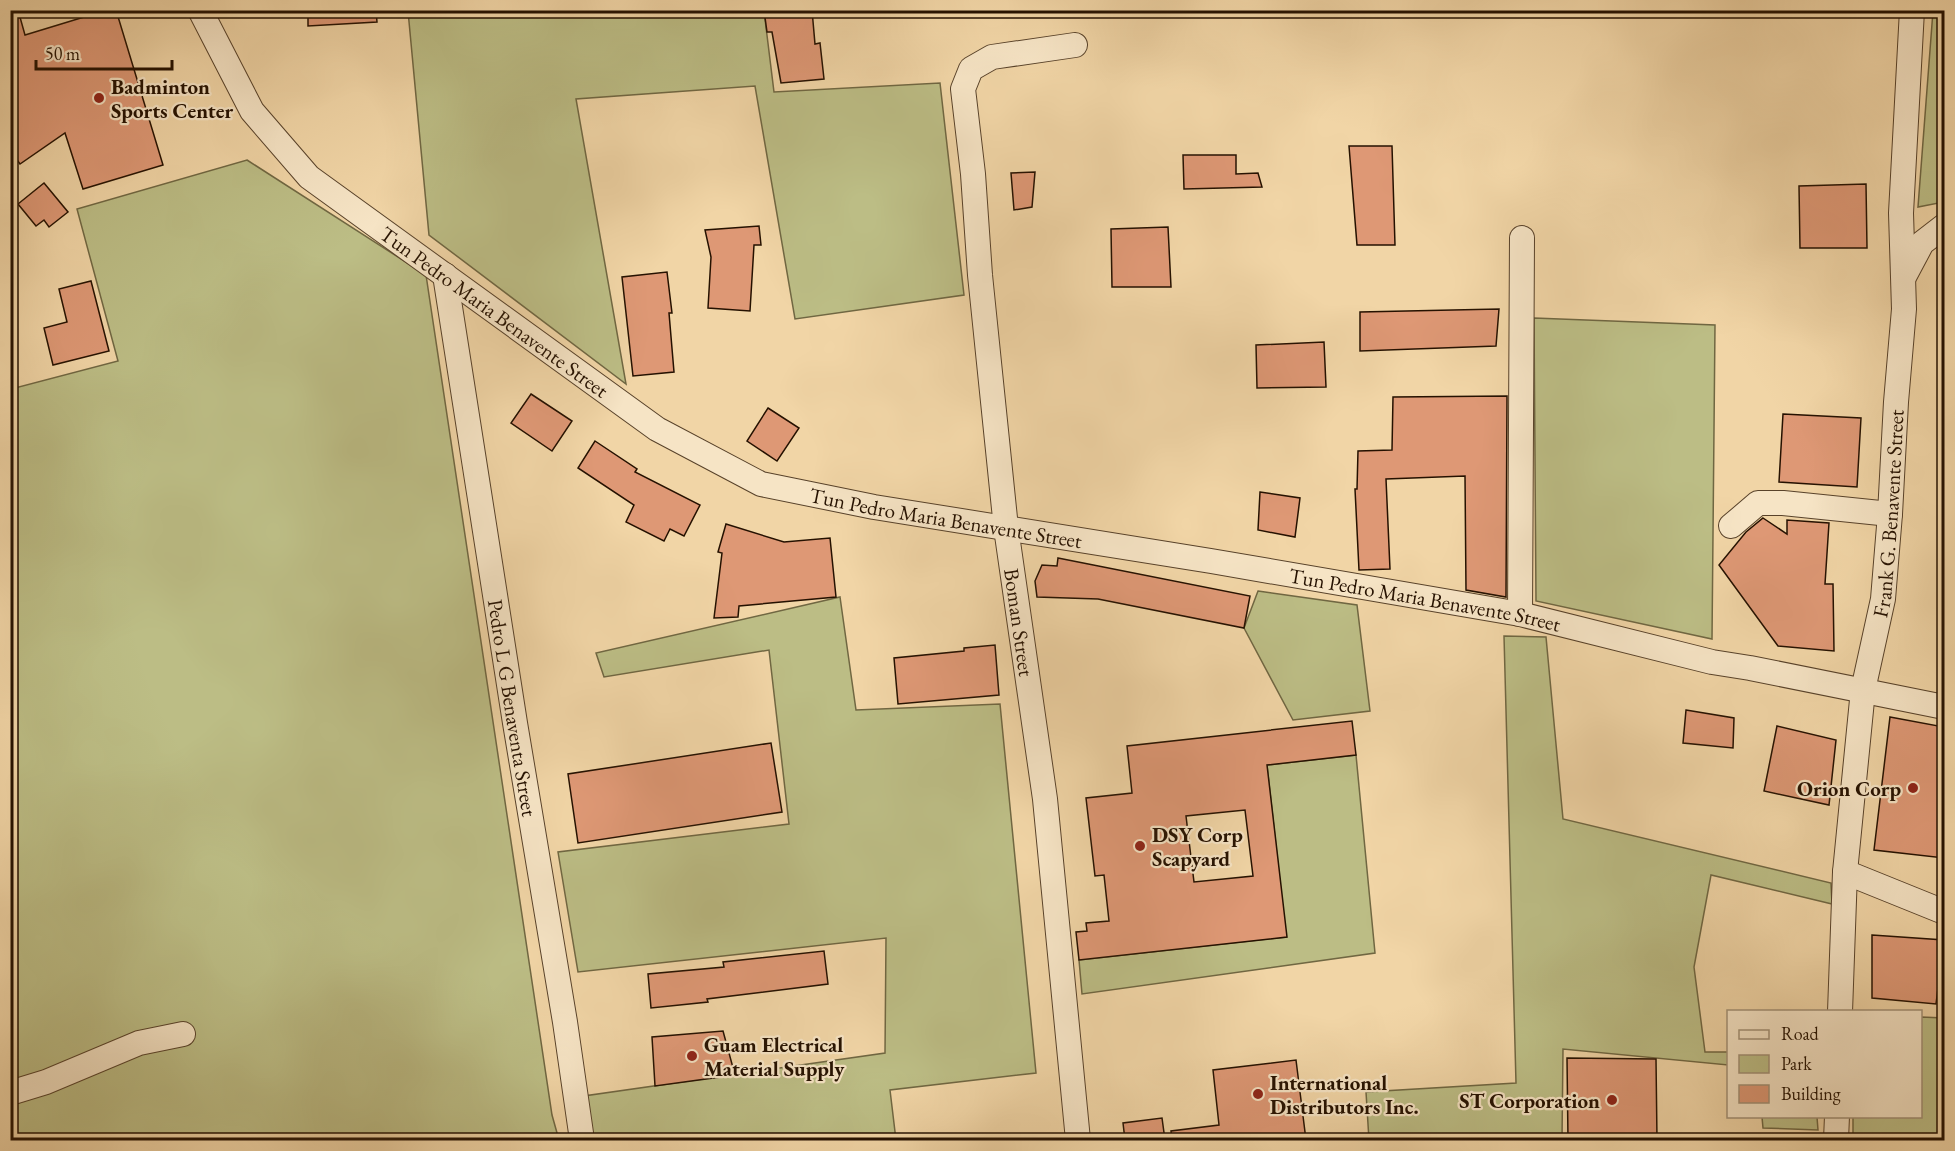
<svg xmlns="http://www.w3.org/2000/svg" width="1955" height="1151" viewBox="0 0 1955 1151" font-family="'EB Garamond',serif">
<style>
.green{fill:#bcbd85;stroke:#706742;stroke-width:1.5}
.building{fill:#de9875;stroke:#251100;stroke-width:1.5;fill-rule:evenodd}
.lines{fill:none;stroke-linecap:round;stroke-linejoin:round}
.minor-casing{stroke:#58422a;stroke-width:26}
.minor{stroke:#f6e4c5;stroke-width:24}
.poi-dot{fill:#8f2418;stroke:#f6e4c5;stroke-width:2}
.labels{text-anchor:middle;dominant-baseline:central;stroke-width:4.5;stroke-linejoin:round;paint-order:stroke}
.poi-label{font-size:21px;font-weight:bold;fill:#251100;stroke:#f6e4c5;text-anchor:start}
.street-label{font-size:21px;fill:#251100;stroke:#f6e4c5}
</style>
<rect width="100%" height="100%" fill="#f1d5a6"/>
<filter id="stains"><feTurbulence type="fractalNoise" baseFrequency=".00333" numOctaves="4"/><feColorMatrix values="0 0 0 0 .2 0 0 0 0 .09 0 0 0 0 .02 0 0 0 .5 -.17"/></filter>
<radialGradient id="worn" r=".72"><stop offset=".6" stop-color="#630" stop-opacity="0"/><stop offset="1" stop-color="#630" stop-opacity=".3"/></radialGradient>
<g class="green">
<polygon points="408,11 764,11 774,92 940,83 964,295 795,319 755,86 576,99 626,384 429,235"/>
<polygon points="1933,11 1944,11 1944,202 1918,207"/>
<polygon points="247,160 426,275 552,1115 559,1140 11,1140 11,389 118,361 77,209"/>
<polygon points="1534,318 1715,325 1712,639 1536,601"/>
<polygon points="1258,591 1357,605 1370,711 1293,720 1244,628"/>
<polygon points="840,597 856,710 1000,704 1036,1073 890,1090 896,1140 592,1140 584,1096 885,1053 886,938 578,972 558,852 789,824 769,650 604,677 596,653"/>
<polygon points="1504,636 1546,637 1563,819 1831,883 1832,904 1711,875 1694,967 1705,1052 1728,1052 1728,1065 1563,1049 1562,1140 1369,1140 1366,1092 1516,1083"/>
<polygon points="1356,755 1375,953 1082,994 1079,960 1286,937 1267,765"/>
<polygon points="1921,1017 1944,1018 1944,1140 1853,1140 1853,1117 1920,1116"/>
<polygon points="1762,1117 1817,1117 1818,1130 1763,1128"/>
</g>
<g class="building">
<polygon points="10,10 18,10 25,35 107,10 116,10 163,165 83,189 65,133 20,164 10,150"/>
<polygon points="308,10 376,10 377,22 308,26"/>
<polygon points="764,10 812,10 815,44 820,43 824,79 781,83 772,32 767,32"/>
<polygon points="1349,146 1392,146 1395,245 1357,245"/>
<polygon points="1183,155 1236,155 1236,174 1258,173 1262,187 1184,189"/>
<polygon points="1035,172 1032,207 1014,210 1011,173"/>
<polygon points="44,183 68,212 49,227 44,220 36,226 18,204"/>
<polygon points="1866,184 1867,248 1800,248 1799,186"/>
<polygon points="759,226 761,245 754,245 750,311 708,308 711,257 705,230"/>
<polygon points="1168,227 1171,287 1112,287 1111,229"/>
<polygon points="667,272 672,313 669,313 674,372 633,376 622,277"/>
<polygon points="91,281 109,351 53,365 44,328 67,322 59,289"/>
<polygon points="1499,309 1496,346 1360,351 1360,312"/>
<polygon points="1324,342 1326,387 1257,388 1256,345"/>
<polygon points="531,394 572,421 552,451 511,423"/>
<polygon points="1507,396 1506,597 1466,590 1465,476 1386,479 1390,569 1359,570 1355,489 1357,489 1358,451 1392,450 1393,397"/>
<polygon points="768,408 799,428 777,461 747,441"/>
<polygon points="1783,414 1861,418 1857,487 1779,482"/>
<polygon points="595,441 637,469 635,472 700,505 684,536 670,529 664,541 626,522 634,505 578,468"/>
<polygon points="1260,492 1300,498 1295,537 1258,530"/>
<polygon points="1763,518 1787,534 1787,520 1829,523 1825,584 1833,584 1834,651 1778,646 1719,565 1746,532"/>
<polygon points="726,524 784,542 830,538 836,597 739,606 738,617 714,618 722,553 718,552"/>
<polygon points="1058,558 1250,596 1244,628 1098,599 1037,597 1035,581 1042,565 1057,566"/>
<polygon points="995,645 999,695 898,704 894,658 964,651 964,648"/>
<polygon points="1686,710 1734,718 1733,748 1683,743"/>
<polygon points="1890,717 1944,727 1944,858 1874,850"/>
<path d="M1352,721L1356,755L1267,765L1287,937L1079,960L1076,932L1087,931L1086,923L1109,921L1104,875L1095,876L1086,798L1132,793L1127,746ZM1245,810L1253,876L1194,882L1186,816Z"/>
<polygon points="1777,726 1836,740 1829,805 1764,791"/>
<polygon points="771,743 782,812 578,843 568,774"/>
<polygon points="1872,935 1944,940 1936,1004 1872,998"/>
<polygon points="824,951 828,984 707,999 708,1002 651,1008 648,974 724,967 723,962"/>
<polygon points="723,1031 735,1075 655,1086 652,1037"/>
<polygon points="1567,1058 1656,1059 1657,1140 1568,1140"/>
<polygon points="1296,1060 1306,1140 1172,1140 1171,1131 1219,1125 1213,1070"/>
<polygon points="1162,1118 1165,1140 1125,1140 1123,1123"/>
</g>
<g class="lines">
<g class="minor-casing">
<g id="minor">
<path id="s1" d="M200,10L252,111L309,177L657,429L761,484L874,507L1211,561L1520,614L1712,662L1750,668L1944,707"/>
<path id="s2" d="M1075,45L992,57L971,69L963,89L973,174L980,275L1006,528L1045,799L1078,1140"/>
<path id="s3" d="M445,275L515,723L565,1022L582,1140"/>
<polyline points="1904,277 1922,243 1944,226"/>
<polyline points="1731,526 1758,503 1783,503 1890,514"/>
<polyline points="1520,614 1522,238"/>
<polyline points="1845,872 1944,912"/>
<path id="s4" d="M1840,1012L1845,872L1863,690L1883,599L1890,514L1896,402L1904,309L1901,213L1912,10"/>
<polyline points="10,1093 46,1082 139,1043 183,1034"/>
<polyline points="1836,1140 1837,1116"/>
</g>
</g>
<use href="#minor" class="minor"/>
</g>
<g class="poi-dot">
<circle cx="99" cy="98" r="6"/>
<circle cx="1913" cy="788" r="6"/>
<circle cx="1140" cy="846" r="6"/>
<circle cx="692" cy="1056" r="6"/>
<circle cx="1258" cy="1094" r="6"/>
<circle cx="1612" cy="1100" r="6"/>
</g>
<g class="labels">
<g class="poi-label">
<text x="111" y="86">Badminton<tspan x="111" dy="24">Sports Center</tspan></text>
<text x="1901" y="788" text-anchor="end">Orion Corp</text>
<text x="1152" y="834">DSY Corp<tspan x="1152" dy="24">Scapyard</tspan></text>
<text x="704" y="1044">Guam Electrical<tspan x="704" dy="24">Material Supply</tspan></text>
<text x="1270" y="1082">International<tspan x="1270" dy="24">Distributors Inc.</tspan></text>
<text x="1600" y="1100" text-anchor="end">ST Corporation</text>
</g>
<g class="street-label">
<text stroke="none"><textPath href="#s1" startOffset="430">Tun Pedro Maria Benavente Street</textPath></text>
<text stroke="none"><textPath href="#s4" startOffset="502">Frank G. Benavente Street</textPath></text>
<text stroke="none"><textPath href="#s1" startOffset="936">Tun Pedro Maria Benavente Street</textPath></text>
<text stroke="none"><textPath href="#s1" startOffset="1422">Tun Pedro Maria Benavente Street</textPath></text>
<text stroke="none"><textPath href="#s2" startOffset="666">Boman Street</textPath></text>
<text stroke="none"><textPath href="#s3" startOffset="438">Pedro L G Benaventa Street</textPath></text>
</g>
</g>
<rect width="1955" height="1151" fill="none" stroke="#f1d5a6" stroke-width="36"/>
<rect x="12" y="12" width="1931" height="1127" fill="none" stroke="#251100" stroke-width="3"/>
<rect x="18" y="18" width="1919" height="1115" fill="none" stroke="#251100" stroke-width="1.5"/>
<rect x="1727" y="1010" width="195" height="108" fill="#f6e4c5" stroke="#a29076" stroke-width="1.5"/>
<rect x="1739" y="1030" width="30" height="9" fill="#f6e4c5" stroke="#a29076" stroke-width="1.5"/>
<text x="1781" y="1040" font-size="18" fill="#251100">Road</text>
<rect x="1739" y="1055" width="30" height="18" fill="#bcbd85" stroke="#a29076" stroke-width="1.5"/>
<text x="1781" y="1070" font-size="18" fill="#251100">Park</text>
<rect x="1739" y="1085" width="30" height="18" fill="#de9875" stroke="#a29076" stroke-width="1.5"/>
<text x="1781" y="1100" font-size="18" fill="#251100">Building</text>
<path d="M36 60v9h136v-9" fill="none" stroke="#251100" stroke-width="3"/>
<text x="45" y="60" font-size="18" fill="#251100" stroke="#f6e4c5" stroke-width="4.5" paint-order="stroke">50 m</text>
<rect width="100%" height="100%" filter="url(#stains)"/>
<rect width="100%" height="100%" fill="url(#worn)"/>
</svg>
